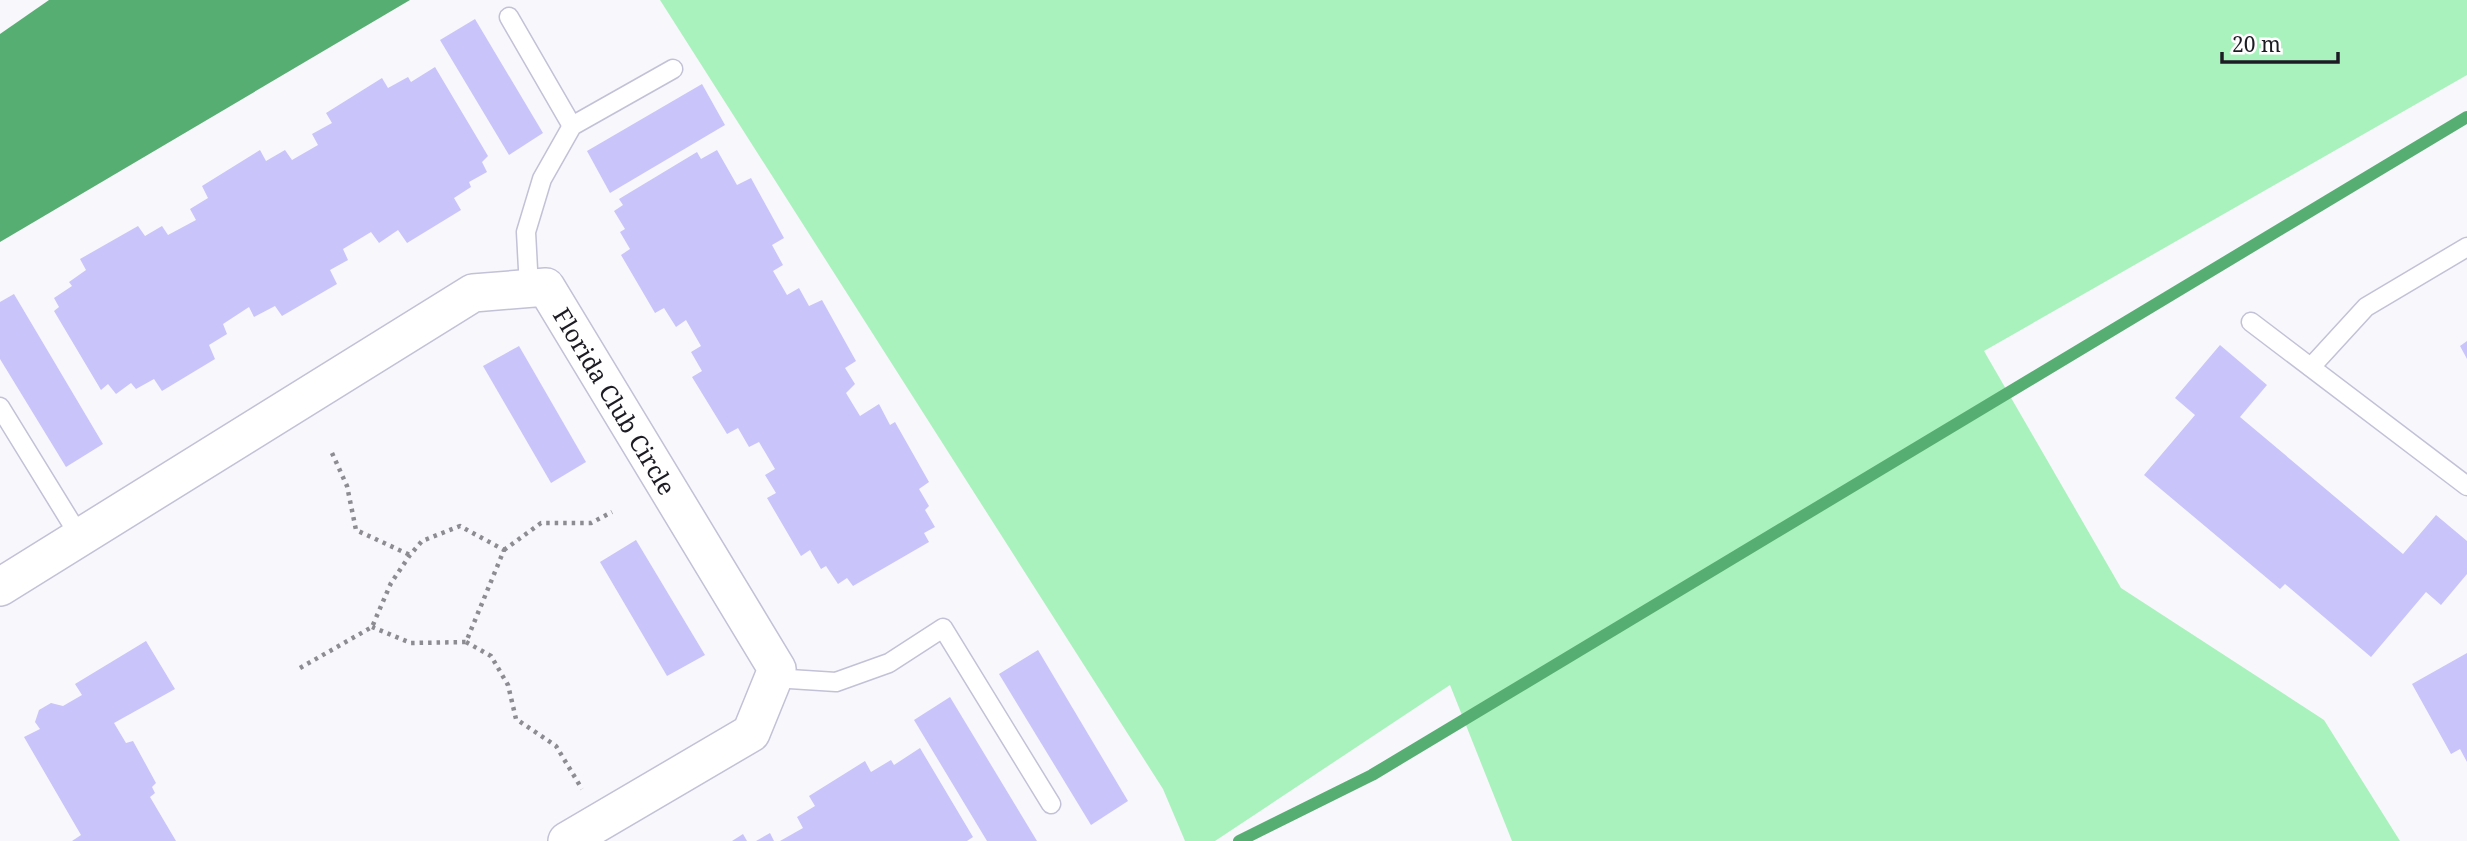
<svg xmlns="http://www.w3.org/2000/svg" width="2467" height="841" viewBox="0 0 2467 841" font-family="'Noto Serif',serif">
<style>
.green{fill:#aaf2bd}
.water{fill:#57ae72}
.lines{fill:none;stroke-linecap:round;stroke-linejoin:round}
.stream{stroke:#57ae72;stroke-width:12}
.building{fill:#c9c4fa}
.lane-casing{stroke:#c2c1d7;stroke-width:21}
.street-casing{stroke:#c2c1d7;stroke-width:40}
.path{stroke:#8d8c93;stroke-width:4.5;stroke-dasharray:3.5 5;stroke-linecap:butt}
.lane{stroke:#fff;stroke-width:18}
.street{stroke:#fff;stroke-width:37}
.labels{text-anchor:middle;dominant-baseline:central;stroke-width:6;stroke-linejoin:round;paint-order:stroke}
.street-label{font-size:24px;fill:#1d1c25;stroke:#fff}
</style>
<rect width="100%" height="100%" fill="#f8f7fc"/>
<polygon class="green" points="660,0 2467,0 2467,75 1984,351 2121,588 2324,720 2400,841 1512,841 1450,685 1215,841 1185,841 1163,789"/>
<polygon class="water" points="49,0 410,0 0,242 0,34"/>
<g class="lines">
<polyline class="stream" points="1239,841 1372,775 2467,117"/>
</g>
<g class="building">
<polygon points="475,19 543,133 509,155 440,40"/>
<polygon points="435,67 488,156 482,162 487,172 469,182 471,187 454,198 461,210 407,243 398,230 379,243 371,232 343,249 348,260 330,270 337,284 282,316 275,306 254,317 249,307 223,324 227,334 209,345 215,359 162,391 154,379 136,389 131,383 116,394 108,384 101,390 54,311 59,307 54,298 72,286 69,282 86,270 80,259 138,226 145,236 162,226 168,235 196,220 190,209 208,198 202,186 260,150 266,161 285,150 292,160 318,145 312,134 332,123 326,113 382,78 388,88 408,77 411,82"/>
<polygon points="702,84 725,125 610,193 587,151"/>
<polygon points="717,150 737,185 751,178 784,238 772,245 783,265 773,271 787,295 799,288 809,306 822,300 856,361 845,368 855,384 846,393 860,416 879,404 890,425 895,422 929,482 919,489 929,506 925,510 935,527 924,533 929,542 853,586 847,578 838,584 826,566 821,569 810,550 801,556 767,498 776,493 765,475 775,469 759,442 749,447 738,428 727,434 692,377 702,371 691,352 701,346 686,320 676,327 664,308 655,313 621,255 630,249 620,232 625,229 614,211 623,205 619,199 697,152 701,159"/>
<polygon points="14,294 103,444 66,467 0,359 0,302"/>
<polygon points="2467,341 2467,359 2460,346"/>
<polygon points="2220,345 2267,385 2240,417 2403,554 2436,515 2467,541 2467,574 2441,605 2426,592 2371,657 2285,584 2280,589 2144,475 2195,415 2175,398"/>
<polygon points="519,346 586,462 551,483 483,366"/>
<polygon points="636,540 705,655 667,676 600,562"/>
<polygon points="146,641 175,689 114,723 126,743 133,741 156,783 152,787 155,793 150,797 176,841 72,841 81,835 24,737 40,729 35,722 39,710 51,703 63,706 82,695 75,684"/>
<polygon points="1038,650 1128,801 1091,825 999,674"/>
<polygon points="2467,653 2467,762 2460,749 2451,754 2412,684"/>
<polygon points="950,697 1037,841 987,841 914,720"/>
<polygon points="920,748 973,837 967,841 780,841 803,828 797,817 815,806 809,796 865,761 871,772 891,760 894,765"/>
<polygon points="770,833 774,841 756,841"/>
<polygon points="743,834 747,841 732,841"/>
</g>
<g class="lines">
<g class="lane-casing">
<g id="lane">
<polyline points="509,17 572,126"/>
<polyline points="529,288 526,232 542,179 572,126 673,69"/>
<polyline points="2251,322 2467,486"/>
<polyline points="2311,367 2366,307 2467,247"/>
<polyline points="0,407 80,537"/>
<polyline points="774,678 836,682 889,663 943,628 1051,804"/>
</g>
</g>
<g class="street-casing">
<polyline id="street" points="0,587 473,293 546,287 777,669 751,733 567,841"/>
</g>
<g class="path">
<polyline points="332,453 347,486 356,530 410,555"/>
<polyline points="504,550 541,523 591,523 612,512"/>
<polyline points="466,642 491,656 508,685 516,719 556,746 582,789"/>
<polyline points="300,668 372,627 391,583 410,555 422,541 460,526 504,550 466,642 411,643 372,627"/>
</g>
<use href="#lane" class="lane"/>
<use href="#street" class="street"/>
</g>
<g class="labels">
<g class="street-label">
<text transform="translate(615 401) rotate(59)">Florida Club Circle</text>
</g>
</g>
<path d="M2222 52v10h116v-10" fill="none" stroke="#1d1c25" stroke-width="3.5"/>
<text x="2232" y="52" font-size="21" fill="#1d1c25" stroke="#ffffff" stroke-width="5" paint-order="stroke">20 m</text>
</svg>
